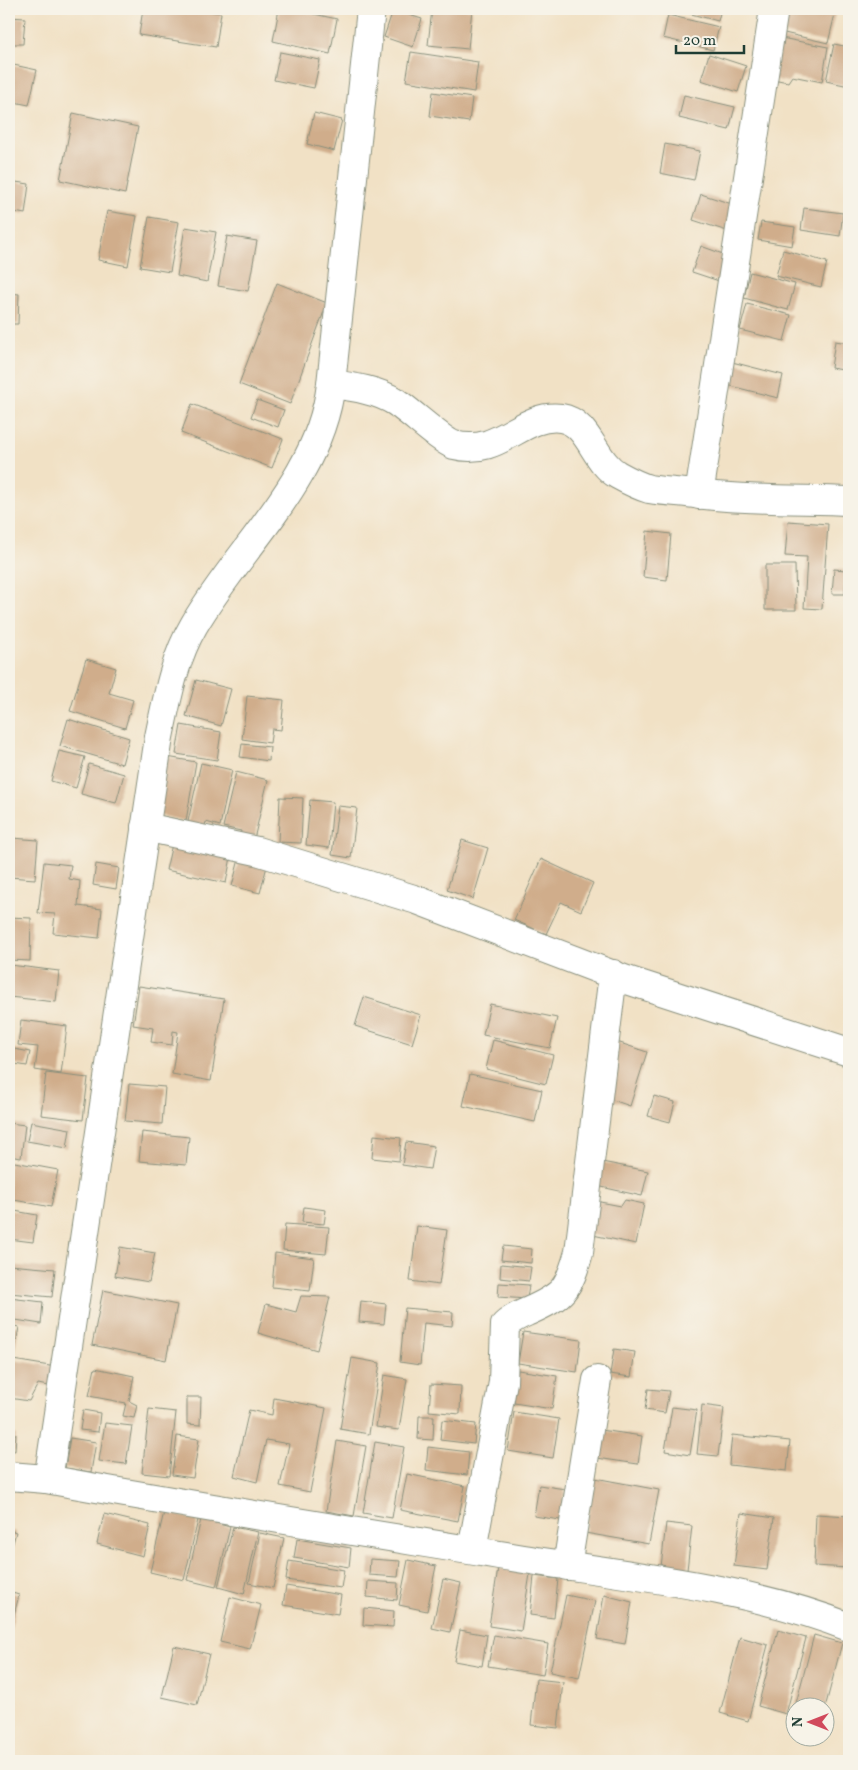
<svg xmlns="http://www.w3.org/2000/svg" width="858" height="1770" viewBox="0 0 858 1770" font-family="Vollkorn,serif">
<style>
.building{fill:#d0ad8b}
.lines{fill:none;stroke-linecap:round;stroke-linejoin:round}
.minor-casing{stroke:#888f7c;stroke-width:30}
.minor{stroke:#fff;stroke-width:28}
</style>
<rect width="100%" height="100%" fill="#f7f3e8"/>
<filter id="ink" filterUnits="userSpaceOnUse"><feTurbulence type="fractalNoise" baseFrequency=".02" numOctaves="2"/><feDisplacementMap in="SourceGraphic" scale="10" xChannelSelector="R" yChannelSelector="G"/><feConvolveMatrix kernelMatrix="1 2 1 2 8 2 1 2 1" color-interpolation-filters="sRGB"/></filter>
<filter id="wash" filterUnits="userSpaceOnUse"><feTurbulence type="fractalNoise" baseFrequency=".0096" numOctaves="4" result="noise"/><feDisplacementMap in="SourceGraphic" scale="20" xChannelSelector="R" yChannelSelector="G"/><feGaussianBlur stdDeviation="1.12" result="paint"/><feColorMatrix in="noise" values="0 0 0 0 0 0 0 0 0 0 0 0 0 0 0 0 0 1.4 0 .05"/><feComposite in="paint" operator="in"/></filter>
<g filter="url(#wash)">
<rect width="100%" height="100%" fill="#f1e1c5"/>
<g id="blocks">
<g class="building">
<polygon points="143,9 192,9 221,13 216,47 139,35"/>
<polygon points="279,9 291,9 337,19 330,54 273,41"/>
<polygon points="432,9 472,9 468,49 428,45"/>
<polygon points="672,9 721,9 718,21"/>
<polygon points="785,9 809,9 835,14 828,43 780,32"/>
<polygon points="393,10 422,19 413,47 384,37"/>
<polygon points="668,15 719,27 713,50 663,38"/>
<polygon points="9,17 25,18 23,44 9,44"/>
<polygon points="776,37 828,47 822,82 792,76 788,82 768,78"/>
<polygon points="834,44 849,47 849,86 826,81"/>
<polygon points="280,52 320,60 314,88 274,80"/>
<polygon points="411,52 478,62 474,92 406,81"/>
<polygon points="709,54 746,66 738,92 701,80"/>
<polygon points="9,64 37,70 29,105 9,101"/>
<polygon points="433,92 472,98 469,122 430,116"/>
<polygon points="684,95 735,107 729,130 679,118"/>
<polygon points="73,113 138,127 125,194 60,180"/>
<polygon points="314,113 342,120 334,151 307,144"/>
<polygon points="9,140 12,141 10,152 9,152"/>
<polygon points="665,144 700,151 694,180 660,173"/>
<polygon points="9,181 29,184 25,214 9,211"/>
<polygon points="701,194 738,206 730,232 693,220"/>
<polygon points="804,208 843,213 840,236 801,230"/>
<polygon points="107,211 137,216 128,266 98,260"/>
<polygon points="149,217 179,222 170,272 140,267"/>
<polygon points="761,222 795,227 792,246 758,240"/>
<polygon points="185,227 216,232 207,282 177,276"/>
<polygon points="227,236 257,241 248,291 218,286"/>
<polygon points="701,246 731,257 722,282 692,272"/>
<polygon points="783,250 827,262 821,287 776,276"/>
<polygon points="750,272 795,284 788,310 744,298"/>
<polygon points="277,283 327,303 290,404 239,384"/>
<polygon points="9,293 19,294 18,324 9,324"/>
<polygon points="747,304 791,315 784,341 740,330"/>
<polygon points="835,341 849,343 849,371 831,368"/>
<polygon points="732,362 783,375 778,398 727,385"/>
<polygon points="257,400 284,410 278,427 251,417"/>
<polygon points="192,404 283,439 272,468 181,433"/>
<polygon points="788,521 828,524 822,609 804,608 807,557 785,556"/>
<polygon points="647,531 671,534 667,580 643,577"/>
<polygon points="765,565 795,565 796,610 765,610"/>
<polygon points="834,569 846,570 845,594 832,594"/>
<polygon points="86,659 116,668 109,693 133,700 125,728 70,711"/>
<polygon points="196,680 231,689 221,726 186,716"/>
<polygon points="247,696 284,700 281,730 272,729 270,743 242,739"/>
<polygon points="68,719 129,738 122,764 60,746"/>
<polygon points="181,725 221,732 217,760 176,754"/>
<polygon points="242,744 270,747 269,761 240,757"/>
<polygon points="59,751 85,757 76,788 51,781"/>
<polygon points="167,757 196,762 186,821 157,815"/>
<polygon points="201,763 232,770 220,826 206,822 204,829 187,826"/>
<polygon points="89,764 124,774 116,803 81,794"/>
<polygon points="236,772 268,780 254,839 240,836 241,831 223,827"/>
<polygon points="280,797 303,798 301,843 278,842"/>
<polygon points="310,800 333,802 329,848 306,845"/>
<polygon points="338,806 357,808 351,858 332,855"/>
<polygon points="12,838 38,840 35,879 9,877"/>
<polygon points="462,840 488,848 473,899 447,890"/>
<polygon points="172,844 231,857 226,883 166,870"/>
<polygon points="239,859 267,866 260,893 232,886"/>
<polygon points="541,859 593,883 581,911 561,902 546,934 514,920"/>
<polygon points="44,862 71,865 69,879 80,881 78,906 102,909 99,938 53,933 55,914 38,913"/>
<polygon points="96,864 119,868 116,889 93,885"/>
<polygon points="9,917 31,918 30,961 9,960"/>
<polygon points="10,965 59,971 56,1002 9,997"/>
<polygon points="139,986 224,999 211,1081 172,1074 178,1032 173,1031 172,1045 151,1042 153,1028 133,1025"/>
<polygon points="364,997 421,1015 412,1044 355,1026"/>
<polygon points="490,1004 557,1018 550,1048 483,1035"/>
<polygon points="21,1020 67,1026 61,1074 35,1070 38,1047 18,1045"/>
<polygon points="493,1040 553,1055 546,1084 486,1069"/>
<polygon points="617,1042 647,1052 630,1106 601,1096"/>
<polygon points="9,1048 30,1052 27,1066 9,1063"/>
<polygon points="46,1073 88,1078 83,1120 41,1115"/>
<polygon points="470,1074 542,1090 535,1122 463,1106"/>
<polygon points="129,1084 165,1087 162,1124 125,1121"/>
<polygon points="654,1096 675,1102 670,1122 648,1116"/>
<polygon points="31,1122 70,1129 67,1148 27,1141"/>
<polygon points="9,1123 25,1125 21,1158 9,1156"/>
<polygon points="142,1132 189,1137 186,1165 139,1161"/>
<polygon points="374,1135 401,1138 399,1161 372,1158"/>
<polygon points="406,1142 434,1146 430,1169 402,1165"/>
<polygon points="9,1161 58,1170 51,1207 9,1199"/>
<polygon points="602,1162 648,1171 642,1196 597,1186"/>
<polygon points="625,1200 644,1204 636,1244 588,1234 595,1201 621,1206"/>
<polygon points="304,1207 326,1210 324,1224 302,1222"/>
<polygon points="9,1210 37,1215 33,1242 9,1239"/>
<polygon points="285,1224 329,1227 326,1254 283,1250"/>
<polygon points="417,1226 447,1230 439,1285 410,1281"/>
<polygon points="503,1246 532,1249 531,1263 501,1260"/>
<polygon points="120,1247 155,1253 149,1282 115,1276"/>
<polygon points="275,1253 314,1258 310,1291 272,1287"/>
<polygon points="501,1264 531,1267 529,1281 500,1278"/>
<polygon points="9,1265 55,1269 52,1297 9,1293"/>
<polygon points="499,1283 529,1285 527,1299 498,1297"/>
<polygon points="103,1290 177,1305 166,1360 92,1345"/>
<polygon points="301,1296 330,1297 317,1350 258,1333 266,1304 296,1312"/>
<polygon points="9,1298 43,1302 41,1324 9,1319"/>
<polygon points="361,1301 386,1304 384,1324 359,1322"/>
<polygon points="405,1308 453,1312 452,1326 424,1323 420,1365 400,1362"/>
<polygon points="9,1325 19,1327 13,1360 56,1367 53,1387 38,1384 29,1401 9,1398"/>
<polygon points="523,1332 581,1340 577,1372 518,1363"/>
<polygon points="614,1349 635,1352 631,1377 610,1374"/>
<polygon points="352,1358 380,1363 369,1434 340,1429"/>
<polygon points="95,1368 134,1376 129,1401 137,1405 134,1418 123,1416 126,1403 89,1396"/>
<polygon points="518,1370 557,1376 552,1409 514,1403"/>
<polygon points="384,1375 407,1379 399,1430 376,1427"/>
<polygon points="431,1384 461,1386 460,1414 429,1411"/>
<polygon points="648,1389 669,1391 665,1413 645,1410"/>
<polygon points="187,1397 201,1397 200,1425 187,1424"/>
<polygon points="274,1398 326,1408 310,1492 280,1486 289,1444 266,1440 257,1482 234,1476 249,1410 272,1415"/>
<polygon points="702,1405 724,1408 718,1456 697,1454"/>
<polygon points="672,1407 697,1410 690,1455 665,1451"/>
<polygon points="149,1409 176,1412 169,1476 142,1473"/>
<polygon points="83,1410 100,1413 98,1432 80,1430"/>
<polygon points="514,1412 559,1419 553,1458 508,1451"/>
<polygon points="419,1416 434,1416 433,1440 418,1439"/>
<polygon points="442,1420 476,1424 474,1444 440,1440"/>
<polygon points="105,1423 132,1426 126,1464 99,1461"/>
<polygon points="594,1429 642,1436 638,1464 590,1457"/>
<polygon points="9,1433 16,1434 15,1451 9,1450"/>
<polygon points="732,1435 790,1441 787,1471 729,1465"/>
<polygon points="177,1436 199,1439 193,1478 172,1475"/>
<polygon points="70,1438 96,1442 91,1472 65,1468"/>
<polygon points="337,1441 366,1446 354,1516 326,1511"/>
<polygon points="375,1442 404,1447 392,1518 363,1513"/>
<polygon points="428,1447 469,1452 467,1475 426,1470"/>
<polygon points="407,1474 465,1486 458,1521 400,1510"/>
<polygon points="595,1478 659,1490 649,1544 585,1533"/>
<polygon points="539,1485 565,1489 560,1520 534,1516"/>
<polygon points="164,1512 198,1520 184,1580 150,1572"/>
<polygon points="741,1513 774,1518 767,1570 734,1566"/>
<polygon points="104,1514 150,1525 143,1556 97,1544"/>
<polygon points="816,1514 849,1516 849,1568 814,1566"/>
<polygon points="201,1519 230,1527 216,1587 187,1580"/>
<polygon points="666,1523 692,1526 687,1570 661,1567"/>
<polygon points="233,1527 258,1532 244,1594 218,1587"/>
<polygon points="9,1530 16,1532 9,1558"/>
<polygon points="260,1533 284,1538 273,1588 249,1583"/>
<polygon points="297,1539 351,1548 349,1567 294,1558"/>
<polygon points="370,1559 400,1561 398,1577 369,1575"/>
<polygon points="408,1560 436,1566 427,1611 399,1605"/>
<polygon points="289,1561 344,1570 341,1588 286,1580"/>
<polygon points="498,1568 530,1574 521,1631 489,1626"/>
<polygon points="534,1576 558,1579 554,1618 530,1615"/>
<polygon points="443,1579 461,1583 450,1632 432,1628"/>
<polygon points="368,1581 398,1583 397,1600 367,1597"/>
<polygon points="286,1586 341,1595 338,1614 283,1605"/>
<polygon points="9,1592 19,1595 9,1635"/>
<polygon points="566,1595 595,1601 579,1678 550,1672"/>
<polygon points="604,1595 632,1602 625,1644 597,1639"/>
<polygon points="230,1597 261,1605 250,1649 220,1642"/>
<polygon points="364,1608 394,1611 393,1627 363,1625"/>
<polygon points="460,1630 487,1635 482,1666 454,1661"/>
<polygon points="778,1630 806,1638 786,1714 758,1706"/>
<polygon points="494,1635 548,1644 543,1675 488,1666"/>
<polygon points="814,1635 842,1643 825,1708 796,1708 796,1712 794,1711"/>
<polygon points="740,1637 768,1645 748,1721 720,1713"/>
<polygon points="174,1646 209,1654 197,1705 162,1697"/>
<polygon points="536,1679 563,1682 558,1728 531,1725"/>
</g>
</g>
</g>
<g filter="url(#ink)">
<use href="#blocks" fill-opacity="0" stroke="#888f7c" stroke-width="1"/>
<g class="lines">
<g class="minor-casing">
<g id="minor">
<path d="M331,384C353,387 377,390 396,402C410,411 442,441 454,445C501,457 520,413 561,418C589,422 594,462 618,475C627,480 639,486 649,489C661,491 675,492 687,493C741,500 795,499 849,501"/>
<polyline points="699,495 774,9"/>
<polyline points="145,827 257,851 417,900 624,979 849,1052"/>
<path d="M9,1476L46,1479L50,1467L159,737C167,699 174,659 194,625C240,546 320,479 331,384L371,9"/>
<path d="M46,1479C205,1508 365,1533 524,1559C633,1576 747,1587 849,1627"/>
<path d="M472,1550L503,1382L505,1325C512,1318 520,1315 529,1311C563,1296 569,1289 579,1252L613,974"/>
<polyline points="567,1566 597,1380"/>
</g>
</g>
<use href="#minor" class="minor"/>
</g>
</g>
<rect width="858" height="1770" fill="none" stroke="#f7f3e8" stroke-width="30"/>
<g transform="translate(810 1722) rotate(270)"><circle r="24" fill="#f7f3e8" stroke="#a1aaa0"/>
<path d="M0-4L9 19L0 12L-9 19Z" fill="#d1495b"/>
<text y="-8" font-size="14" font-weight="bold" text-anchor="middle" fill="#1f3d34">N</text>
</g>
<path d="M676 45v8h68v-8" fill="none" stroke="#1f3d34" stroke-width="2.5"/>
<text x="683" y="45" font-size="15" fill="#1f3d34" stroke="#f7f3e8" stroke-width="4" paint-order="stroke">20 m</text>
</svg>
